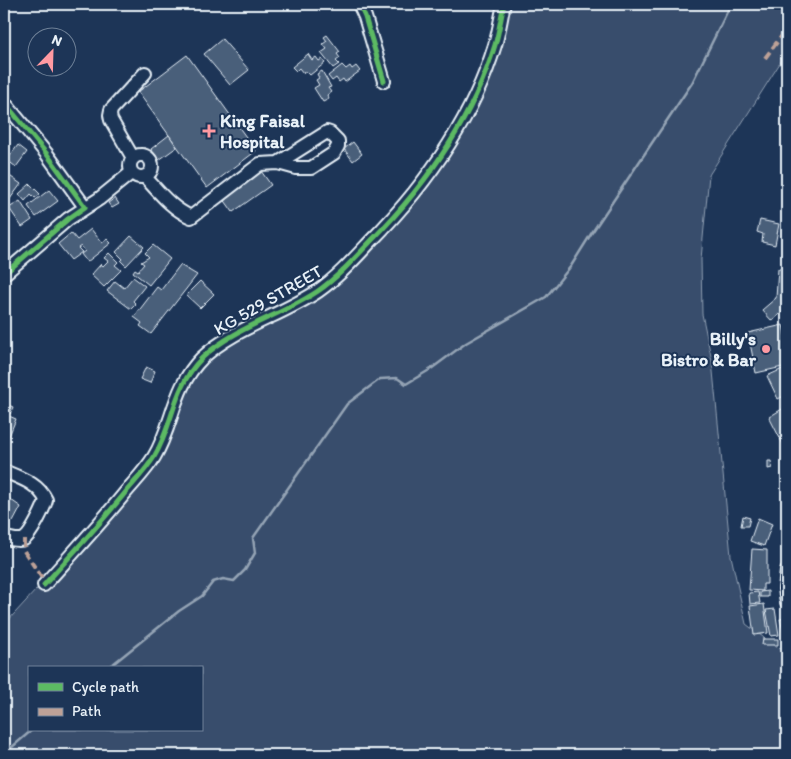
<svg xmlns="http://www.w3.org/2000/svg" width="791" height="759" viewBox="0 0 791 759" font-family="Itim,sans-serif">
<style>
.green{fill:#374d6c;stroke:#909fb2;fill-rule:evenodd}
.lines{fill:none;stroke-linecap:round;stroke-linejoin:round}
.stream{stroke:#95a4b5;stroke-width:2.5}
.building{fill:#495e7a;stroke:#e8f1f8}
.minor-casing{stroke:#e8f1f8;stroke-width:16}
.minor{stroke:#1d3557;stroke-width:12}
.quiet{stroke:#bda197;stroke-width:4;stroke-dasharray:8 4;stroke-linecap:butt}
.cycleway-casing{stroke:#1d3557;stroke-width:8}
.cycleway{stroke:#5cba63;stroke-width:5}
.poi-dot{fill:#ff9aa2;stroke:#1d3557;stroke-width:2}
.labels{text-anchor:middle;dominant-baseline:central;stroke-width:4;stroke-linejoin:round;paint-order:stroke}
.poi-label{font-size:18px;font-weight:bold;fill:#e8f1f8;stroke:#1d3557;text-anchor:start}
.street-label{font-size:18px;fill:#e8f1f8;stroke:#1d3557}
</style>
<rect width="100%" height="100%" fill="#1d3557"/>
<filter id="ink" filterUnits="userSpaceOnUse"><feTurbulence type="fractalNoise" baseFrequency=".02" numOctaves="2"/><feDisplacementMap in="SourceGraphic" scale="10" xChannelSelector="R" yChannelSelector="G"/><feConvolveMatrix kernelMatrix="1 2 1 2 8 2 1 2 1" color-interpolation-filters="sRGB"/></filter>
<g filter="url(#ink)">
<path class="green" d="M509,4H787V52L709,175L701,259L702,314L712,361L731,556L746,624L776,647L787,649V755H4V625L101,519L147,459L193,371L231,338L315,290L358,256L448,153ZM29,668H201V730H29Z"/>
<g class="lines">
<g class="stream">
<polyline points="108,668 179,611 202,596 213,582 223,579 234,581 245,570 255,553 253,538 347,404 380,379 397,378 406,384 431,369 466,343 546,297 571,266 591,234 692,83 731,4"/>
<polyline points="4,754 32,730"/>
</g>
</g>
<g class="building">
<polygon points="327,35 340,52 337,54 340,58 336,61 339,64 333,68 321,53 327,49 323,44 327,41 324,37"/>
<polygon points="222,39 249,70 230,85 204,54"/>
<polygon points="308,54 312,60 316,57 319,61 322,59 325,63 310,75 306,71 303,73 299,68 296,71 292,67"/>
<polygon points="187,55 256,151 207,188 138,92"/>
<polygon points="342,65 346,69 350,66 352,69 356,66 360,71 345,82 343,79 339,82 336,78 332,81 328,76"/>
<polygon points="322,71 331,87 328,88 331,92 327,95 329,99 323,102 314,88 319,85 316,80 319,78 317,74"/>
<polygon points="169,135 177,147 159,160 151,149"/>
<polygon points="353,142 362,154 353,161 344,149"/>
<polygon points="18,145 27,152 16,167 7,160"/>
<polygon points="261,171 271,185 233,212 223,198"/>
<polygon points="4,172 21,184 4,207"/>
<polygon points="30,184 40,194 35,198 31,194 25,201 19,194"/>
<polygon points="49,190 58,201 36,217 28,206"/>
<polygon points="115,198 119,204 112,208 108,203"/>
<polygon points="20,201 32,220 22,227 9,208"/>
<polygon points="760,220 779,224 775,245 762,242 763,234 757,232"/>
<polygon points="91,229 102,243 107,239 111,243 87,262 81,254 85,251 81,246 78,248 82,252 71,260 58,244 71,233 77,240"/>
<polygon points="131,236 144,247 126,266 121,261 123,259 116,252"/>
<polygon points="153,245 170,259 149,285 133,272 135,269 138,271 144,264 141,262 149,257 145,253"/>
<polygon points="109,253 118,262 115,265 121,270 104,287 91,275 101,264 103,266 108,261 104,258"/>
<polygon points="180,265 197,275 151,334 140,326 142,323 134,317 157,287 161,290"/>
<polygon points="778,269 787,269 787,308 772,321 762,310 776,298"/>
<polygon points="133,277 145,286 133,301 136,304 131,309 107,291 115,281 124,288"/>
<polygon points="200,281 214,294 200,308 186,295"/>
<polygon points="783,325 787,343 787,366 756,373 748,333"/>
<polygon points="146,367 155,371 150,383 140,379"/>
<polygon points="787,367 787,397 786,395 778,399 767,376"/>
<polygon points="4,403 13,407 10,414 4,411"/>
<polygon points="787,406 787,452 769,417"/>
<polygon points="4,414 16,419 7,441 4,440"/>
<polygon points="768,461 771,461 772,468 768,469"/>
<polygon points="4,495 21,507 13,522 4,515"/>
<polygon points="743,516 750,518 748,526 741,526"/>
<polygon points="758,518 772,524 764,546 750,541"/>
<polygon points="752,549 767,550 767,584 763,584 763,591 749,590"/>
<polygon points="768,591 768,597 760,597 760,592"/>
<polygon points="758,592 760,603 750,604 749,593"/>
<polygon points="764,604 768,633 754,635 750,606"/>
<polygon points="775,609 779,635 771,636 766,610"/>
<polygon points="787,618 787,638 785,638 780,619"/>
<polygon points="763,639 778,639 778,645 762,645"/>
</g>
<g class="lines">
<g class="minor-casing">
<g id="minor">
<polyline points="359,4 365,17 384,81"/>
<polyline points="4,102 46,153 85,207"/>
<circle cx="141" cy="166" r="11"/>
<polyline points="133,158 111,120 110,115 111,110 145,73"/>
<path d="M145,177C159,192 172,209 191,217L260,164L278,163L296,168H311L334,153L338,146V141L330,133L327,132L278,163"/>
<polyline points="4,274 68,219 99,199 131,173"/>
<path d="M4,471C20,478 38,483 46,500C44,508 31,535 24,539C18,542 10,538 4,538"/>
<polyline points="787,571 785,589 787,602"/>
<path d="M44,585C71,555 99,525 125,493C135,481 146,470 154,457C174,424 172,388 202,358C235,327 281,316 318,291C338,277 354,259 371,241C426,185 472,121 495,45C499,32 501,17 504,4"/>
</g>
</g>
<use href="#minor" class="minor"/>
<g class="quiet">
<polyline points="765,58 787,29"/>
<polyline points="24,539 24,551 42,578 44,585"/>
</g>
<g class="cycleway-casing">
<g id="cycleway">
<polyline points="359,4 365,17 384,81"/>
<polyline points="4,102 46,153 85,207 68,219 4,274"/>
<path d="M44,585C71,555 99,525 125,493C135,481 146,470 154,457C174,424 172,388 202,358C235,327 281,316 318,291C338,277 354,259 371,241C426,185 472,121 495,45C499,32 501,17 504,4"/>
</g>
</g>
<use href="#cycleway" class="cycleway"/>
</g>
</g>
<g class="poi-dot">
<path d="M206.5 123.5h5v5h5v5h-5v5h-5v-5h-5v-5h5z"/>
<circle cx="766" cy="349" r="5"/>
</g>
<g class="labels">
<g class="poi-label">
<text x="220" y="121">King Faisal<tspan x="220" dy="21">Hospital</tspan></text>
<text x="756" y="339" text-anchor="end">Billy's<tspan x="756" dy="21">Bistro &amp; Bar</tspan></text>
</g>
<g class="street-label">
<text transform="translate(268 300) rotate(-30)">KG 529 STREET</text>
</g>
</g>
<rect width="791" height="759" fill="none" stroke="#1d3557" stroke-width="20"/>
<rect x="10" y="10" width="771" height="739" fill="none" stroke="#e8f1f8" stroke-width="2" filter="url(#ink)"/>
<rect x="28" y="666" width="175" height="65" fill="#1d3557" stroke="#6e8097"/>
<rect x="38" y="683" width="25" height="8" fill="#5cba63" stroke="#6e8097"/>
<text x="72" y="692" font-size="15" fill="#e8f1f8">Cycle path</text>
<rect x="38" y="708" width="25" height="8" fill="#bda197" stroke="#6e8097"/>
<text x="72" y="716" font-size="15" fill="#e8f1f8">Path</text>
<g transform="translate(52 52) rotate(23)"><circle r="24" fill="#1d3557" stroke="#6e8097"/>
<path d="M0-4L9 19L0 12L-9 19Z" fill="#ff9aa2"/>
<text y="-8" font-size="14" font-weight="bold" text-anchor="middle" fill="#e8f1f8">N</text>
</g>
</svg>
